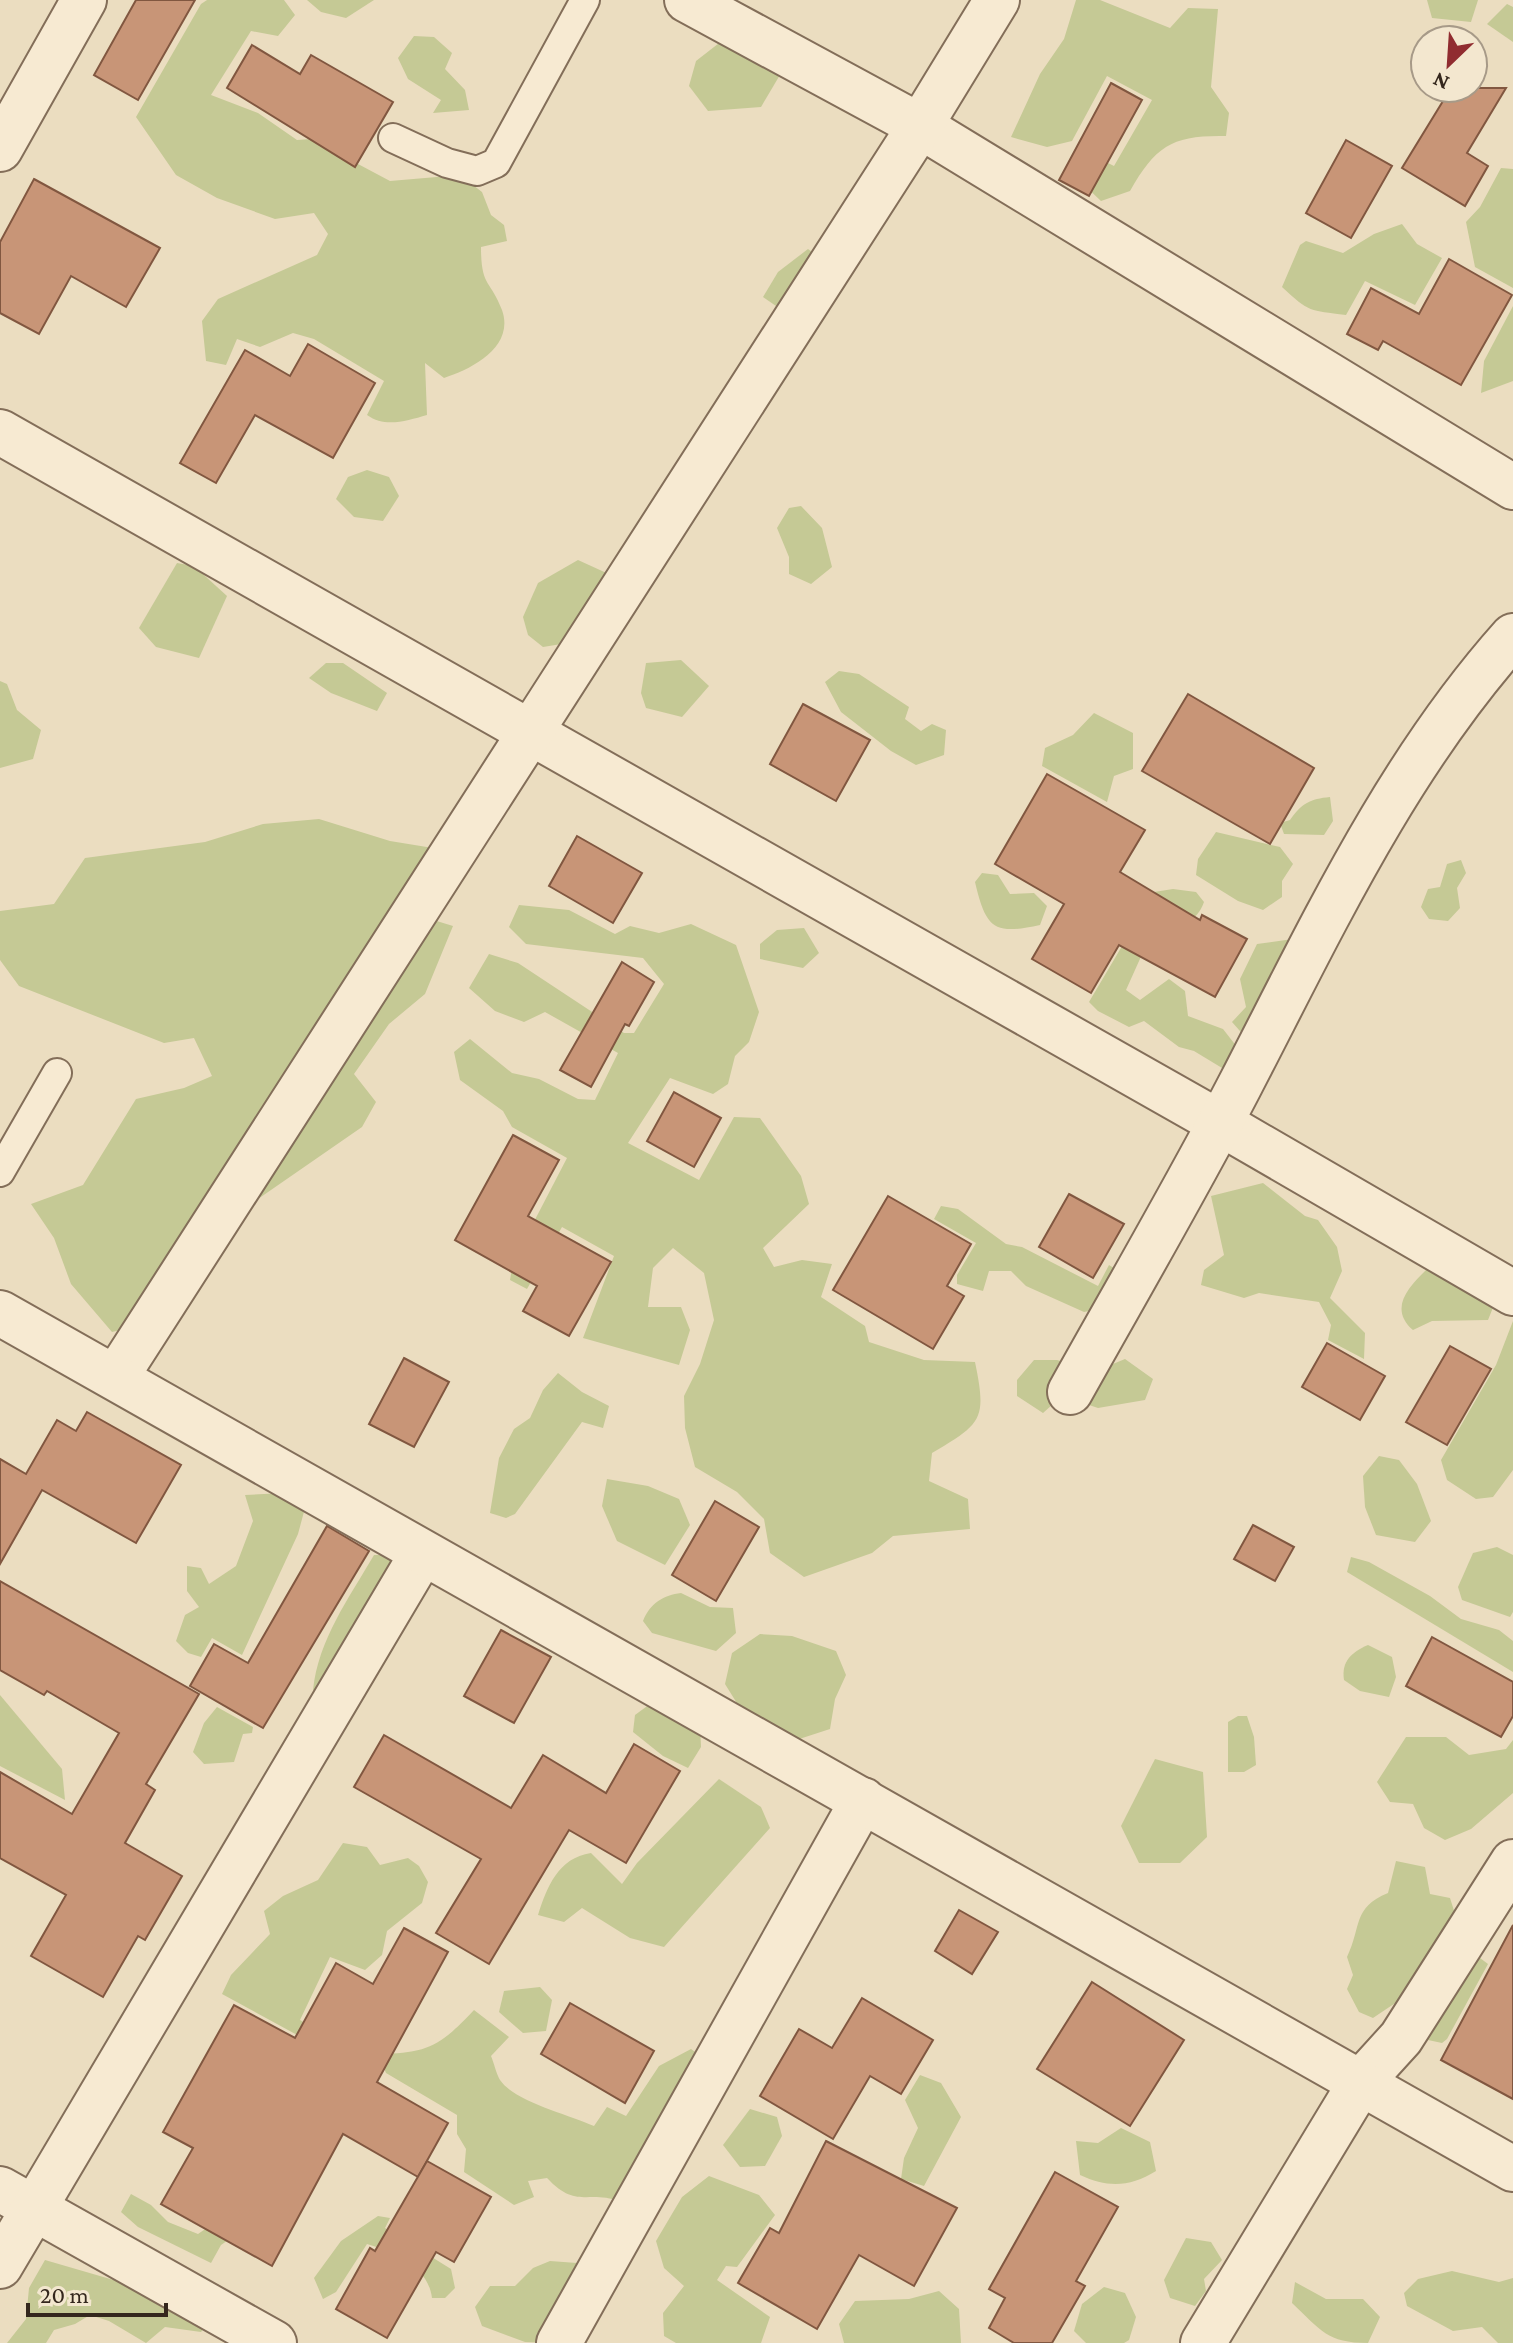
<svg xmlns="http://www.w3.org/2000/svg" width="1513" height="2343" viewBox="0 0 1513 2343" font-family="'Crimson Pro',serif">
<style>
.green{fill:#c5c995}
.building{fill:#c89577;stroke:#815740;stroke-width:2}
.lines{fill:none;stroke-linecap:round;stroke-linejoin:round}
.service-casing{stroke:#836e59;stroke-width:32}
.minor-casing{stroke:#836e59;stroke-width:48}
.tertiary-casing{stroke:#836e59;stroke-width:48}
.service{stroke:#f7ead2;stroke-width:28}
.minor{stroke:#f7ead2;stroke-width:44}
.tertiary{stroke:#f7ead2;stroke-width:44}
</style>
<rect width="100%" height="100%" fill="#ebddc0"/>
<g class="green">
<path d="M207,0H284L295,15L278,36L251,31L211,95L258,113L297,140L311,139L390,181L460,175L482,192L491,215L504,225L507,241L481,247C481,287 490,279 502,310C515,347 472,369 444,378L425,363L427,415C406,421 385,428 367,415L384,381L314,339L293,333L260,347L237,339L226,365L206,361L202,321L218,299L317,255L328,234L314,213L275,219L217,198L176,175L136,117L201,4Z"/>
<polygon points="307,0 374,0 346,18 321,12"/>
<path d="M1076,0H1100L1170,28L1188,8L1218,9L1211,87L1229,113L1226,136C1173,135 1156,145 1130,191L1101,201L1082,183L1090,154L1114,166L1152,100L1107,76L1072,141L1047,147L1011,137L1040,74L1064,39Z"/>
<polygon points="1427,0 1478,0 1471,22 1432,18"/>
<polygon points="1507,4 1513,7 1513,42 1487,24"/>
<polygon points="414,36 434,37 452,53 445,69 465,90 469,110 433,113 441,100 408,79 398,58"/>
<polygon points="723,40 790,58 761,107 708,111 689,86 696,61"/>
<polygon points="1501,168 1513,169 1513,288 1475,267 1466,222 1480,207"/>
<path d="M1402,224L1417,244L1442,258L1415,305L1365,281L1346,315C1309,310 1310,313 1282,287L1300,245L1306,241L1343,253L1374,234Z"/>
<polygon points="808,249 832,267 789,315 763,297 778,272"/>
<polygon points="1513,306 1513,381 1481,393 1484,361"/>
<polygon points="367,470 389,477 399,496 383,521 354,517 336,499 348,477"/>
<polygon points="801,506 822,528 832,567 811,584 789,574 789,557 777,528 789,508"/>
<polygon points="578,560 613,576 592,639 543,647 528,635 523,617 538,583"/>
<polygon points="177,563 194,566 227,596 199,658 156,647 139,628"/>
<polygon points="681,660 709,686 682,717 646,708 641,693 646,663"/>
<polygon points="326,663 343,663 387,693 377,711 331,693 309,678"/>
<polygon points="839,671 859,674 909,707 905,719 921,731 932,724 946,730 944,755 916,765 891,751 841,712 825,682"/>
<polygon points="0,681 7,684 17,710 41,730 33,759 0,768"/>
<polygon points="1094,713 1133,733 1133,769 1114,776 1107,802 1042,766 1045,748 1073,735"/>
<path d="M1330,797L1333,821L1324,835L1284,834L1280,823L1290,820C1302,803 1310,799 1330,797Z"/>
<polygon points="319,819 390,841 439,849 417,915 453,926 425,994 389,1024 354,1074 376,1102 362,1127 200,1239 183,1315 112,1332 71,1284 54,1238 31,1204 83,1185 136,1099 184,1088 212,1076 194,1038 164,1043 19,986 0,960 0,911 54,904 85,858 205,842 263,824"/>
<polygon points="1216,832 1280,847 1293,864 1282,881 1282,897 1263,910 1238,901 1196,875 1198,859"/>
<polygon points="1461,860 1466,873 1457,888 1460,908 1448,921 1429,919 1421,907 1428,889 1440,887 1447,864"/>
<path d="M982,873L998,875L1010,894L1034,893L1047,906L1040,925C994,935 986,929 975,882Z"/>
<path d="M1173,889L1196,892L1204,902C1196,926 1169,932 1148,941L1126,990L1140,1000L1169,979L1185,991L1188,1016L1223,1029L1244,1056L1227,1071L1194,1051L1179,1047L1144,1021L1129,1027L1098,1011L1089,1002L1154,892Z"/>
<path d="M519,905L569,910L615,934L630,926L659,933L691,924L736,945L759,1012L749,1042L735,1056L728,1084L713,1094L670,1078L628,1143L699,1180L734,1117L760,1118L801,1176L809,1204L763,1248L774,1267L802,1260L832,1264L821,1297L865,1326L869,1342L924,1360L975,1362C987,1420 982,1423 932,1453L929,1481L968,1499L970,1529L893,1536L872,1553L804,1577L770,1553L764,1519L737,1492L695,1467L685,1428L684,1396L700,1364L714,1320L704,1273L673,1248L653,1268L648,1307H681L690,1330L679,1365L583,1338L614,1256L562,1227L527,1289L510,1280L513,1262L567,1158L512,1127L503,1111L460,1080L454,1052L470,1039L512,1073L539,1079L578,1099L595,1100L618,1053L545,1012L524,1022L495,1011L469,988L489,954L518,963L624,1033H634L664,984L643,958L526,944L509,927Z"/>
<polygon points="804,928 819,953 803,968 760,959 760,944 777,930"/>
<path d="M1300,938L1320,971C1300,1016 1300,1032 1247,1039L1232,1022L1246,1007L1240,979L1257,944Z"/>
<polygon points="1263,1183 1305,1216 1318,1220 1337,1247 1342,1271 1330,1298 1365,1333 1364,1359 1328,1340 1331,1325 1319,1302 1259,1293 1244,1298 1201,1285 1204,1270 1224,1255 1211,1196"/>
<polygon points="941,1206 958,1209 1006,1244 1022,1247 1098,1286 1109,1265 1117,1270 1108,1307 1084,1312 1026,1286 1011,1271 989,1271 983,1291 957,1284 957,1275 976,1243 934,1219"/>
<path d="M1427,1269L1498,1295L1488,1320L1432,1321L1413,1330C1388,1308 1409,1287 1427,1269Z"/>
<polygon points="1513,1321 1513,1470 1493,1497 1476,1499 1447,1480 1441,1460 1496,1365"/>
<polygon points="1125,1359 1153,1379 1145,1400 1098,1408 1062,1396 1043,1413 1017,1396 1017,1380 1034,1360 1057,1360 1096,1371"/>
<polygon points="558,1373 582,1392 609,1406 603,1428 582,1422 515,1514 506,1518 490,1513 499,1458 514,1429 530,1418 543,1390"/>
<polygon points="1379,1456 1399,1460 1417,1484 1431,1521 1415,1542 1376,1535 1365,1507 1363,1476"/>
<polygon points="607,1479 648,1486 679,1499 690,1525 665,1565 617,1541 602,1506"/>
<polygon points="284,1493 305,1508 298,1534 242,1655 212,1638 201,1657 188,1653 176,1641 185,1615 199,1607 187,1591 187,1566 201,1568 209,1584 236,1566 253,1521 245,1495"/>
<polygon points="1497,1547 1513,1555 1513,1612 1510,1617 1462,1600 1458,1587 1473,1553"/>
<path d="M374,1555H411L343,1701L313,1690C318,1640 349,1598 374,1555Z"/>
<polygon points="1351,1557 1369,1562 1430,1596 1461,1619 1499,1630 1513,1641 1513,1672 1347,1572"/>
<path d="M681,1593L710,1607L733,1608L736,1633L716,1651L652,1633L643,1621C650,1603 664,1595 681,1593Z"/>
<polygon points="760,1634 792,1636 836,1651 846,1675 835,1699 830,1729 790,1742 748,1721 725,1684 732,1653"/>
<path d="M1368,1645L1392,1657L1396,1677L1389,1697L1360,1691L1344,1680C1341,1661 1352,1652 1368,1645Z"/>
<polygon points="0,1695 62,1769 65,1800 0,1766"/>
<polygon points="650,1704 700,1724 701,1747 688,1768 663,1756 633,1732 635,1715"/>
<polygon points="217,1707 253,1727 252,1733 243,1734 234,1762 204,1764 193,1752 204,1723"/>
<polygon points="1238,1716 1247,1716 1254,1737 1256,1765 1244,1772 1228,1772 1228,1722"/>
<polygon points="1406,1737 1446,1737 1469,1755 1506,1749 1513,1740 1513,1793 1471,1829 1445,1840 1424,1828 1413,1804 1390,1802 1377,1782"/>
<polygon points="1155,1759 1203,1772 1207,1837 1180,1863 1139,1863 1121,1826"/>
<path d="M719,1779L761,1807L770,1828L664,1947L630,1938L582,1908L564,1922L538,1915C547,1887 558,1858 591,1853L622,1884L637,1863Z"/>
<polygon points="343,1843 367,1847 380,1865 408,1858 419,1866 428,1882 422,1903 387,1931 382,1955 365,1970 330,1957 300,2020 319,2032 299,2036 222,1994 231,1975 270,1934 264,1911 283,1896 318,1880"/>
<path d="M1396,1861L1425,1867L1430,1894L1450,1898L1457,1920L1440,1934C1435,1985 1412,1991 1373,2018L1359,2012L1347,1989L1353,1975L1347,1957C1362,1926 1352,1908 1388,1893Z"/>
<polygon points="1480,1958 1488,1964 1447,2039 1442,2043 1428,2040 1432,2030 1434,1998 1459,1962"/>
<polygon points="540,1987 552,2000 546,2031 523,2033 499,2012 504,1991"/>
<path d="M474,2010L509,2037L491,2056C494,2063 496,2073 500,2080C515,2102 568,2114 594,2126L607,2107L626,2116L659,2066L691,2049L712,2064L621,2202C588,2189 577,2210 547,2178L528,2181L534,2197L514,2205L464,2172L466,2149L457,2134V2115L386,2073L378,2054C429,2053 440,2046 474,2010Z"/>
<polygon points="920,2075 941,2083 961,2117 924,2186 901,2179 904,2158 918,2128 905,2100"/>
<polygon points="750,2109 777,2117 782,2136 765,2166 740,2167 723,2145"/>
<path d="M1121,2128L1150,2142L1156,2171C1130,2187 1108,2188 1080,2175L1076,2141L1098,2143Z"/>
<polygon points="709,2176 759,2195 775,2215 737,2267 726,2266 717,2280 770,2317 761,2343 676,2343 664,2336 663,2313 684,2286 664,2268 656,2241 682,2197"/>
<polygon points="131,2194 151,2205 168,2222 198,2234 217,2221 237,2234 221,2245 211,2263 138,2227 121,2212"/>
<path d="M378,2216L390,2218L385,2228L451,2269L455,2288L445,2298H432C428,2266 395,2252 367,2244L336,2292L323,2299L314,2278L341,2241Z"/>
<polygon points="1186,2238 1211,2242 1222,2260 1204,2279 1206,2291 1195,2306 1170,2298 1164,2280"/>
<polygon points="45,2260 148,2290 214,2316 201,2332 165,2327 146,2343 109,2321 90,2315 75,2324 54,2330 46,2343 7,2343 26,2319 29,2288"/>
<polygon points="550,2261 577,2263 582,2281 552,2343 525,2342 482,2326 475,2307 490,2286 515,2286 533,2268"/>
<polygon points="1452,2271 1499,2282 1513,2278 1513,2343 1498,2343 1482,2327 1453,2331 1407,2306 1404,2293 1418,2279"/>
<path d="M1295,2282L1326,2299H1363L1380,2317L1368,2343C1327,2343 1321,2330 1292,2303Z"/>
<polygon points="1104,2287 1125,2293 1136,2317 1129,2340 1124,2343 1086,2343 1074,2331 1082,2304"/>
<polygon points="939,2291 959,2309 961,2343 844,2343 839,2324 855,2301 909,2299"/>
</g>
<g class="building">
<polygon points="136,0 195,0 138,100 94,75"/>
<polygon points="252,45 300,74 311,55 393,102 355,167 227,88"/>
<polygon points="1111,83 1142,100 1089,196 1059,180"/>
<polygon points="1451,88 1506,88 1467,153 1488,166 1465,206 1402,168"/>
<polygon points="1346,140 1392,166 1351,238 1306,213"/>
<polygon points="34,179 160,248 126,307 71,276 39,334 0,313 0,242"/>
<polygon points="1449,259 1512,295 1461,385 1383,341 1378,350 1347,334 1371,288 1419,314"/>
<polygon points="308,344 375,383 333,458 255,415 216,483 180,463 245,350 290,376"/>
<polygon points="1188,694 1314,768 1270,844 1142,771"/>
<polygon points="803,704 870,740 836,801 770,764"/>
<polygon points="1047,774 1145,830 1120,872 1200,920 1202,915 1247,939 1215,997 1119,945 1091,993 1032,959 1064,904 995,864"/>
<polygon points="577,836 642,873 613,923 549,886"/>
<polygon points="622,962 654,982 629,1026 625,1024 591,1087 560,1070"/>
<polygon points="674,1092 721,1118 694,1167 647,1141"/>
<polygon points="513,1135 559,1160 528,1216 611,1262 569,1336 523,1311 537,1286 455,1240"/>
<polygon points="1069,1194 1124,1224 1093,1278 1039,1247"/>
<polygon points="888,1196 971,1244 947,1286 964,1296 933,1349 833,1290"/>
<polygon points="1327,1343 1385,1376 1360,1420 1302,1387"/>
<polygon points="1450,1346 1491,1369 1447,1445 1406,1422"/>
<polygon points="404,1358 449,1382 414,1447 369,1424"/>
<polygon points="87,1412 181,1465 136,1543 42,1490 0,1564 0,1459 26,1474 57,1420 76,1431"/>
<polygon points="715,1501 759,1527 716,1601 672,1575"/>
<polygon points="1253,1525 1294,1547 1275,1581 1234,1559"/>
<polygon points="327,1526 369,1551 263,1728 190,1686 214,1644 248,1663"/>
<polygon points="0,1581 199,1694 146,1784 155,1790 125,1843 182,1876 145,1940 138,1936 103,1997 31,1956 66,1895 0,1858 0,1772 72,1814 119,1733 47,1691 44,1695 0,1670"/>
<polygon points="501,1630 551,1657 514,1723 464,1696"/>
<polygon points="1432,1637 1513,1682 1513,1716 1501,1737 1406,1686"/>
<polygon points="384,1735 511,1808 543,1755 606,1793 634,1744 680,1771 626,1863 569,1830 489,1964 436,1933 481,1859 354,1787"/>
<polygon points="959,1910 998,1932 972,1974 935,1951"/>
<polygon points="1513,1925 1513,2099 1441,2060"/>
<polygon points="404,1928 448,1952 377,2082 448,2123 418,2177 343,2134 272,2266 161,2204 193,2148 163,2132 234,2005 295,2038 336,1963 373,1984"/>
<polygon points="1092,1982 1184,2040 1130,2126 1037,2069"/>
<polygon points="862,1998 933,2040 901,2094 870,2076 833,2139 760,2096 799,2029 832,2048"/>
<polygon points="570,2003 654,2051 625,2103 541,2054"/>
<polygon points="826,2141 957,2208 914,2286 859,2255 817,2329 738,2283 770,2228 779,2233"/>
<polygon points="427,2161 491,2197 454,2262 436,2252 387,2338 336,2309 370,2248 375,2251"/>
<polygon points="1055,2172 1118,2207 1076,2281 1085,2286 1052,2343 1014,2343 989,2328 1005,2298 989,2289"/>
</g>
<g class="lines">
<g class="service-casing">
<g id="service">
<polyline points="393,138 447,163 477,171 496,163 585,0"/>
<polyline points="0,1172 57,1073"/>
</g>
</g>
<g class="minor-casing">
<g id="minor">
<polyline points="687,0 920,126 1513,487"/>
<polyline points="0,149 84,0"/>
<polyline points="0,432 1220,1123 1513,1293"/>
<polyline points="116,1377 920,126 997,0"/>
<path d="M1070,1392C1127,1290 1186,1189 1240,1085C1321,929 1395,768 1513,636"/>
<polyline points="0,2189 274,2343"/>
<polyline points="0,2266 422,1554"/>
<polyline points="559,2343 863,1800"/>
<polyline points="1203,2343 1361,2082 1401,2038 1513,1862"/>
</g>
</g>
<g class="tertiary-casing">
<polyline id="tertiary" points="0,1313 1513,2169"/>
</g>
<use href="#service" class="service"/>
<use href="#minor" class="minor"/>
<use href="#tertiary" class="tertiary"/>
</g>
<g transform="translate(1449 64) rotate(205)"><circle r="38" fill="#f3e7cf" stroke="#a79a88" stroke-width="2"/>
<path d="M0-6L14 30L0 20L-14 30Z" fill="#902c30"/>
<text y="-12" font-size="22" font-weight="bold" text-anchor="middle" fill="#34271d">N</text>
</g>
<path d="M28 2303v12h138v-12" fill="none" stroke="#34271d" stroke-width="4"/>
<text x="40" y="2303" font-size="24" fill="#34271d" stroke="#f3e7cf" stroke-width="6" paint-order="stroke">20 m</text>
</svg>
